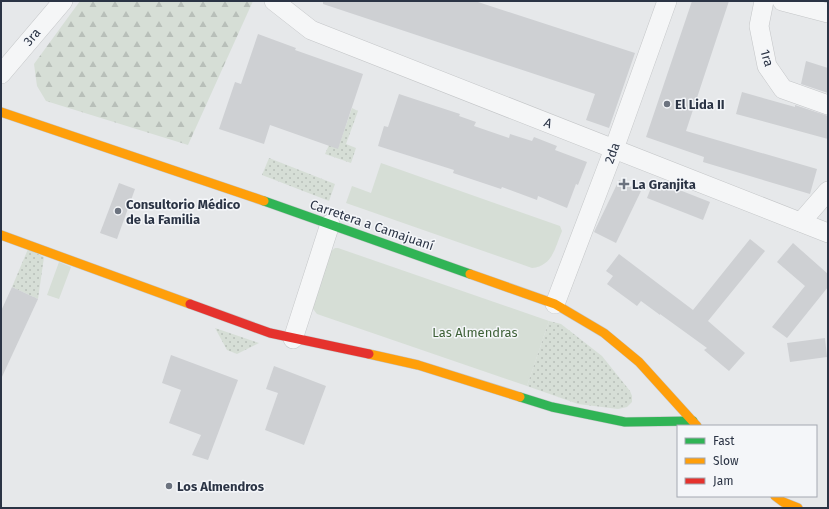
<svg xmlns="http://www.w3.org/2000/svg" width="829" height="509" viewBox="0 0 829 509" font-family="'Fira Sans',sans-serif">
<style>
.green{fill:#d6ded6}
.forest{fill:url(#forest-firs)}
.garden{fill:url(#garden-dots)}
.building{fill:#ced0d3}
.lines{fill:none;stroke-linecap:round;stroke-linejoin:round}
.street-casing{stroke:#c4c6c8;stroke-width:20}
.fast-casing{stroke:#c4c6c8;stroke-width:10}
.slow-casing{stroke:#c4c6c8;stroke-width:10}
.jam-casing{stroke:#c4c6c8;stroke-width:10}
.street{stroke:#f5f6f7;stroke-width:19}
.fast{stroke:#30b455;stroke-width:9}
.slow{stroke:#ff9f0a;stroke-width:9}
.jam{stroke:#e5322d;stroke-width:9}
.poi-dot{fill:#6c737f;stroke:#f4f6f9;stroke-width:1.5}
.labels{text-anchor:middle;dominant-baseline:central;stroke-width:3;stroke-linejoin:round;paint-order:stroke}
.street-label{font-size:13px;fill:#2b3445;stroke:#f4f6f9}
.poi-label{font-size:13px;font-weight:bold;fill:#2b3445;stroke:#f4f6f9;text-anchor:start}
.park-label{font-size:13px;fill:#3f6138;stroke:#f4f6f9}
</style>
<defs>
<pattern id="forest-firs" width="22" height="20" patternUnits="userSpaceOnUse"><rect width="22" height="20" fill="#d6ded6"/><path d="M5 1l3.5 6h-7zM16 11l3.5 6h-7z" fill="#b8bfb9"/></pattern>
<pattern id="garden-dots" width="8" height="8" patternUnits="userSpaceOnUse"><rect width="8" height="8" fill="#d6ded6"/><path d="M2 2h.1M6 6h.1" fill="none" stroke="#b8bfb9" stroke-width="1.8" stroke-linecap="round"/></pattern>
</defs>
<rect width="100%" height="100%" fill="#e6e8ea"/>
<g class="green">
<path d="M381,163L560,226L562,231C555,247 553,266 532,268L346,203L352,186L371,193Z"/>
<polygon points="335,248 338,248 549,321 527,386 317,314 313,309 312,306 330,252"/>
<polygon points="59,262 71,267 59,299 47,295"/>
</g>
<polygon class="forest" points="80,1 253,1 188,145 46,101 37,86 34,64"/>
<g class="garden">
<polygon points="352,108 358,111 346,144 356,148 351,163 325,154 329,145 338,148"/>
<polygon points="269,158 335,184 329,201 262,175"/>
<polygon points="28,249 44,257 38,299 12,287"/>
<polygon points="549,321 561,324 602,356 630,391 632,396 632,402 627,407 618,409 578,404 527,386"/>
<polygon points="215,328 259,343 237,354 227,350"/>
</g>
<g class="building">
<polygon points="323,1 475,1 635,53 609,128 586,120 595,94 323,4"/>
<polygon points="692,1 729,1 686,131 817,169 810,194 703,162 704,157 646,137"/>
<polygon points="258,34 296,48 295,50 363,74 338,149 270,125 264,144 219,129 235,82 241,84"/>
<polygon points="806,61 828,68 828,93 801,84"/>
<polygon points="742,92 795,107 795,105 828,116 828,139 736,114"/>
<polygon points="399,94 460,114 459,116 476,122 474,126 509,138 510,134 532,141 534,137 557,146 555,150 587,162 578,185 576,184 567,208 538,196 537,200 502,187 501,189 453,173 454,170 378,146 384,126 388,127"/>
<polygon points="619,180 641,191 616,243 594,232"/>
<polygon points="654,180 710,202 703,220 647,198"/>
<polygon points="119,183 135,189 117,239 100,233"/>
<polygon points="750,239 765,251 708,321 745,353 729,371 704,350 707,348 660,314 660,315 641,301 637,306 607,284 613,276 606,271 619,254 693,310"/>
<polygon points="793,243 828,274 828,287 787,338 772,327 805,286 777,262"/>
<polygon points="12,287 38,299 1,379 1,311"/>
<polygon points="825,338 827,357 790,362 787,343"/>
<polygon points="171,355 238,380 208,460 192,455 201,435 169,423 181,390 162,383"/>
<polygon points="274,366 326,386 304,445 265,430 278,393 266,389"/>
</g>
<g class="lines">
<g class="street-casing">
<g id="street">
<polyline points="274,1 311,30 828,233"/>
<polyline points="764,1 759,26 767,66 783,89 828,105"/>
<polyline points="782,1 828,13"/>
<polyline points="1,74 63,1"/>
<polyline points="801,222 828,191"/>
<polyline points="555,304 614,149 667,1"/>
<polyline points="293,339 330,224"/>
</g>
</g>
<g class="fast-casing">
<g id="fast">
<polyline points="264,201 470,274"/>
<polyline points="520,397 552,407 625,422 693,421"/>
</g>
</g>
<g class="slow-casing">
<g id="slow">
<polyline points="1,112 264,201"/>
<polyline points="1,235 190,304"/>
<polyline points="470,274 555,304 604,333 639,362 697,426"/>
<polyline points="369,354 418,365 520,397"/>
<polyline points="775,496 783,502 798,508"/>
</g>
</g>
<g class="jam-casing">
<polyline id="jam" points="190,304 270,333 369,354"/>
</g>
<use href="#street" class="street"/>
<use href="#fast" class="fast"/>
<use href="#slow" class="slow"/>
<use href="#jam" class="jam"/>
</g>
<g class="poi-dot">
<circle cx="667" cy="104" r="4"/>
<path d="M622 178h4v4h4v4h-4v4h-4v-4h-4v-4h4z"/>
<circle cx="118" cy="211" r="4"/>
<circle cx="169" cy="486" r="4"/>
</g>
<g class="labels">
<g class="street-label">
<text transform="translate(32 37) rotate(-50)">3ra</text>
<text transform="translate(767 58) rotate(73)">1ra</text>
<text transform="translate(548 123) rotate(21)">A</text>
<text transform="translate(612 153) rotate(-70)">2da</text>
<text transform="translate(372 225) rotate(19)">Carretera a Camajuaní</text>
</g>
<g class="poi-label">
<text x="675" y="104">El Lida II</text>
<text x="632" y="184">La Granjita</text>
<text x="126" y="204">Consultorio Médico<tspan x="126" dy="15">de la Familia</tspan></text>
<text x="177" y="486">Los Almendros</text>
</g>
<g class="park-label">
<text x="475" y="332">Las Almendras</text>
</g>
</g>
<rect width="829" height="509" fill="none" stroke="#2b3445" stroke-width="4"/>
<rect x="677" y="425" width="140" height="72" fill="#f4f6f9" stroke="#a4a8b1"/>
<rect x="685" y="438" width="20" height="6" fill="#30b455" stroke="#a4a8b1"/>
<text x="713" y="445" font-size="12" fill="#2b3445">Fast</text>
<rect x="685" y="458" width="20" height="6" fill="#ff9f0a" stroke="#a4a8b1"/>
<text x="713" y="465" font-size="12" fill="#2b3445">Slow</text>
<rect x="685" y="478" width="20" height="6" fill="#e5322d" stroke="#a4a8b1"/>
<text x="713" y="485" font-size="12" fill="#2b3445">Jam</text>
</svg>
